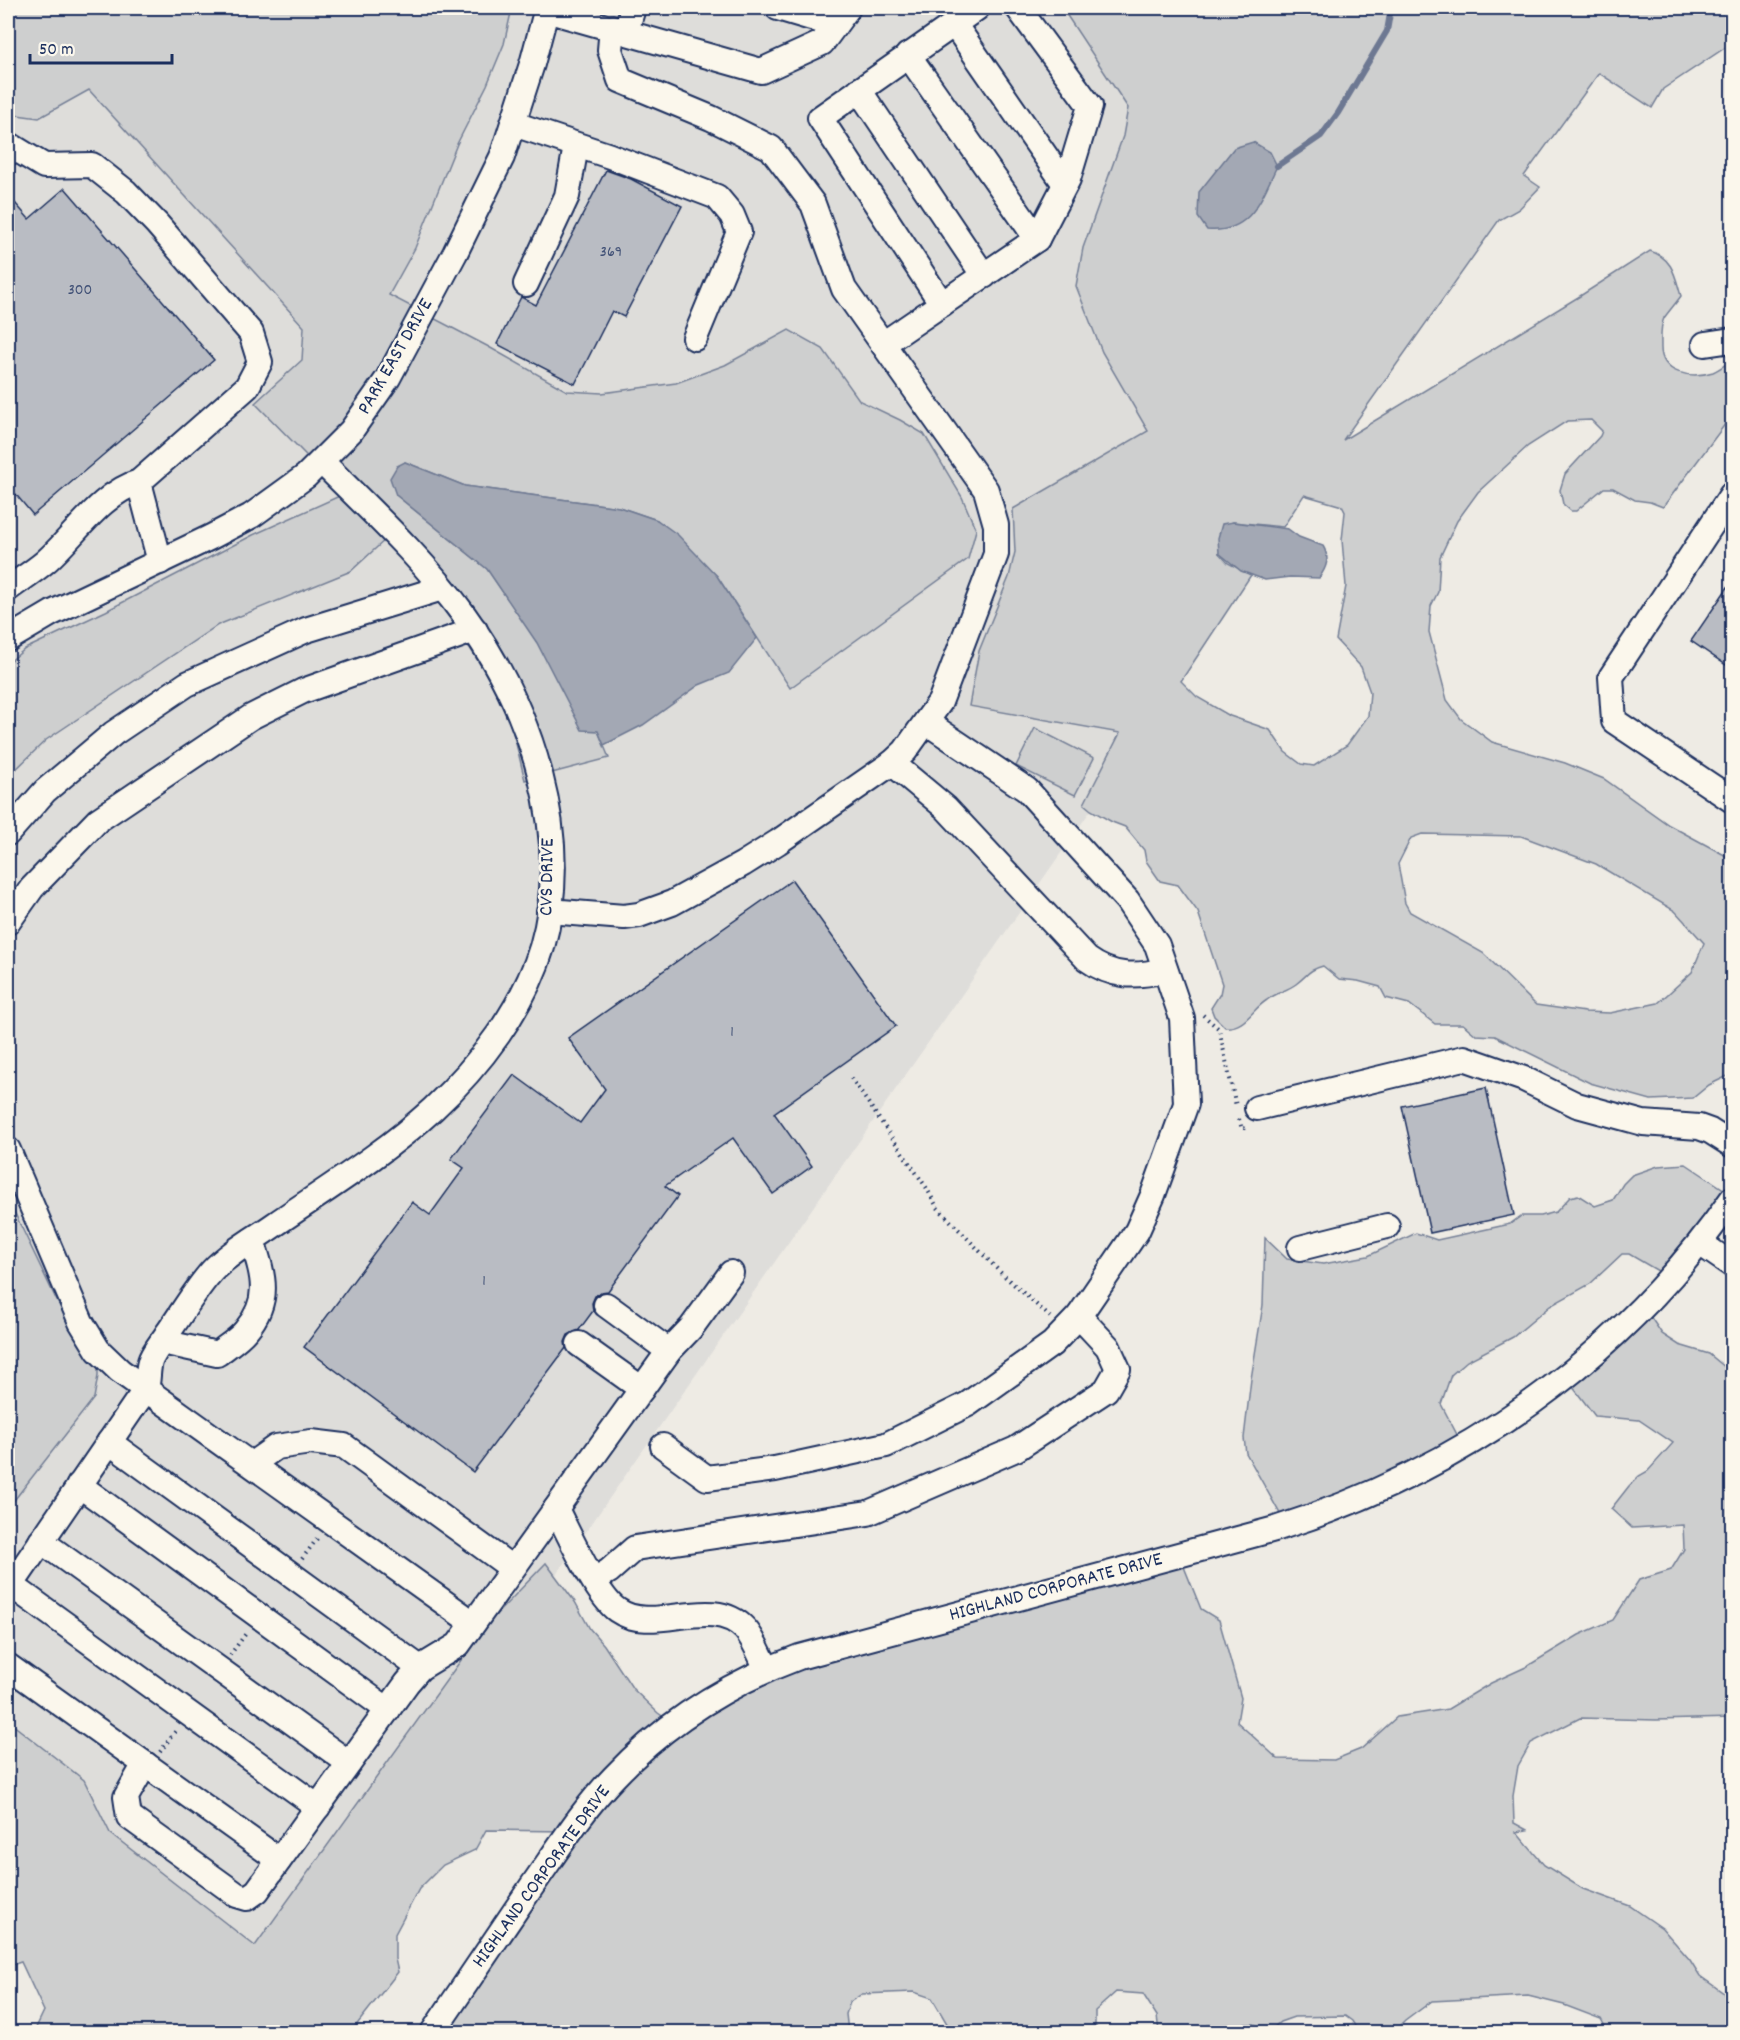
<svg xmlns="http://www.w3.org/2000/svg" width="1740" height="2040" viewBox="0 0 1740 2040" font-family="Dekko,sans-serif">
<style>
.built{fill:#deddda}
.green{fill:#cecfcf;stroke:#747f96;stroke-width:1.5;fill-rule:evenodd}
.water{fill:#a3a8b4;stroke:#6d7892;stroke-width:1.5}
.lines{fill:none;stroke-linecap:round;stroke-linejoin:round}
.stream{stroke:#6d7892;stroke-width:6}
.building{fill:#b9bcc3;stroke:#1b2f5e;stroke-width:1.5}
.minor-casing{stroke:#1b2f5e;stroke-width:28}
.path{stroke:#1b2f5e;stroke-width:4;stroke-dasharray:1.5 4.5;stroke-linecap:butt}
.minor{stroke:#fbf7ec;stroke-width:24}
.labels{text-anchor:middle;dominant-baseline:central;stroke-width:5;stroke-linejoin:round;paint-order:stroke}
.number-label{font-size:16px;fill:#425277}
.street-label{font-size:20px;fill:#1b2f5e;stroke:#fbf7ec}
</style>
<rect width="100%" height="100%" fill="#eeebe4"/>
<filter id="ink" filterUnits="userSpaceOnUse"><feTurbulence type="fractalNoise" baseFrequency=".0167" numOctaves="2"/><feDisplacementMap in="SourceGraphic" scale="12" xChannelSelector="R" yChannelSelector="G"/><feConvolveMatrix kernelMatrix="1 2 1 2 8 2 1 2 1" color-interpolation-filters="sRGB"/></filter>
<g filter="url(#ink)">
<g class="built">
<polygon points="512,8 1062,8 1128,108 1123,136 1123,386 1148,431 1013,509 1015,552 970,706 1121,733 1084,803 1091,810 555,1576 545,1563 255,1946 110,1833 84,1780 8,1721 8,1508 94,1398 98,1352 58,1303 8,1199 8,777 46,740 218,625 351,571 387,538 440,604 472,649 507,715 525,780 609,758 604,745 643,725 699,685 729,673 757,638 789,688 924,434 900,420 860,401 823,349 789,330 725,365 676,383 602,393 567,391 483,344 389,295 415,248 457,144 487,85 504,44"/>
<polygon points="89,89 304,327 302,360 255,403 344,494 253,535 106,611 25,649 8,663 8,110 17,115 39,118"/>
</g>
<g class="green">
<path d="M8,8H512L504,44L487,85L457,144L415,248L389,295L487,346L567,391L602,393L676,383L725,365L789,330L823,349L860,401L900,420L924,434L962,497L976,530L968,559L790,688L717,576L657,520L619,507L465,486L405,462L396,495L487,569L598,731L609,758L525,780C519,758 515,734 506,713C475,646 433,595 387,538L351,571L218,625L46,740L8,777V663L25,649L106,611L253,535L344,494L255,403L302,360L304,327L89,90L39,118L17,115L8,110Z"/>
<path d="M1062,8H1732V43L1663,89L1652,108L1599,73L1524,176L1540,187L1519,209L1499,220L1343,440L1580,296L1650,251C1673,258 1675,276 1681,296C1676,303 1669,311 1664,318C1660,327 1661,337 1661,346C1660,374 1691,379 1713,372C1720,369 1726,364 1732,360V415L1663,507L1650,502L1635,500L1613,488H1604L1576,511H1571L1563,504L1560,490L1565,474L1600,436L1602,431L1591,420L1567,421L1528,446L1478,492L1457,521L1440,557L1438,592L1431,606L1429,632L1447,700L1461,719L1492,742L1565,763L1604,779L1669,825L1732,859V1074L1709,1085L1693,1098L1651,1100L1590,1083L1495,1036L1476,1035L1463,1024H1435L1409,1004L1386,998L1380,987L1358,981L1339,979L1323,966C1308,970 1308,975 1296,984C1288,990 1276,993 1267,1000C1252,1009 1245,1029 1225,1027L1214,1016L1211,1008L1220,994L1222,984L1198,912L1178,885L1160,881L1146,861L1144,850L1125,827L1112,822L1091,810L1084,804L1120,733L969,706L979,651L1009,577L1015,552L1013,509L1148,431L1102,352L1076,286L1083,248L1123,136L1128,108ZM1304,495L1342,506L1345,512L1342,540L1346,586L1336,640L1361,667L1370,692L1368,716L1347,745L1314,766L1301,764L1285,752L1270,730L1230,716L1197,697L1181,681L1251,575L1228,563L1219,553L1233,522L1283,527ZM1422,834L1521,836L1596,864L1675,911L1704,943L1692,972L1658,1003L1610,1013L1585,1012L1536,1005L1483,953L1410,912L1405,903L1398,864L1411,838Z"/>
<polygon points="1035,728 1094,758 1075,795 1016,766"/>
<polygon points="1686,1164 1731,1194 1670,1278 1629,1254 1622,1254 1590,1284 1550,1306 1513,1337 1467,1361 1451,1375 1441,1404 1463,1446 1288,1528 1246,1453 1244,1438 1251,1379 1263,1305 1265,1238 1287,1259 1323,1264 1368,1256 1416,1233 1437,1240 1510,1224 1521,1216 1541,1216 1556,1212 1570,1197 1578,1195 1595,1206 1613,1200 1623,1184 1632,1175 1658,1166"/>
<polygon points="8,1199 58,1303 98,1352 98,1376 94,1398 8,1508"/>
<polygon points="1643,1306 1662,1334 1679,1345 1709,1354 1732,1373 1732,1718 1656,1720 1580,1718 1531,1743 1518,1766 1513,1796 1514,1823 1527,1830 1516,1832 1544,1865 1583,1889 1630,1906 1662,1928 1690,1960 1700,1976 1732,1999 1732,2032 1608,2032 1601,2019 1564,2005 1528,1996 1432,2001 1405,2021 1394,2032 1358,2031 1352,2021 1345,2016 1294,2017 1280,2022 1270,2031 1254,2024 1208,2025 1197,2032 1159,2032 1157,2016 1143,1994 1116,1992 1095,2011 1095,2026 1101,2032 950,2032 949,2027 932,1998 914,1992 862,1994 850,2002 846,2014 848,2032 432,2032 569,1831 486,1830 475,1850 443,1865 419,1889 395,1934 395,1959 398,1972 351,2032 34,2032 44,2011 21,1962 8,1966 8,1721 84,1780 110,1833 255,1946 487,1624 546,1563 575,1602 590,1629 604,1645 633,1689 658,1713 678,1727 771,1674 1182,1562 1201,1609 1219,1620 1241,1698 1237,1722 1278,1759 1334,1760 1361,1749 1397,1717 1448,1709 1491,1683 1526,1667 1579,1635 1613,1620 1639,1580 1671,1570 1684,1549 1683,1525 1632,1528 1611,1509 1629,1486 1639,1476 1648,1471 1673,1443 1639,1420 1595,1416 1569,1382"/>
</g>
<g class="water">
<path d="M1253,142L1270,152L1277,166C1261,199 1251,234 1207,230L1198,217L1199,192L1234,148Z"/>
<polygon points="405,462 465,486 619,507 657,520 678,535 717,576 757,638 729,673 699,685 643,725 604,745 598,731 582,730 537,643 487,569 396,495 390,478 397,466"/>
<path d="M1233,522L1288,529L1299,537L1323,546C1330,558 1327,567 1319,578L1290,577L1265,580L1241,571L1219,553L1218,538L1222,524Z"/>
</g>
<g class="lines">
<polyline class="stream" points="1277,166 1321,136 1338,113 1387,31 1391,8"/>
</g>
<g class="building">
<polygon points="606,170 631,179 682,206 624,317 612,311 575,384 497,344 521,297 536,305"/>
<polygon points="65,188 214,360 33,515 8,485 8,195 29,219"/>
<polygon points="1732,581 1732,669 1691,641"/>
<polygon points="792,880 896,1026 774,1113 812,1166 773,1194 733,1138 665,1186 678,1196 608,1291 601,1292 595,1296 592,1303 593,1311 579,1330 568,1335 565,1342 566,1348 473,1472 304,1347 412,1202 430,1215 464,1168 451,1159 514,1075 580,1123 605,1089 568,1038"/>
<polygon points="1486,1088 1514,1215 1430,1233 1402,1106"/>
</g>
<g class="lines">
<g class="minor-casing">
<g id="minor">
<polyline points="778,8 835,25"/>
<polyline points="546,10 761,71 822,43 848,8"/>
<polyline points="954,24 1065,184"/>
<polyline points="626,31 633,8"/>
<polyline points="908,55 1037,239"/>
<polyline points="859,90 984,276"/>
<polyline points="514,124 610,156 717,197 732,215 739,232 695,338"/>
<path d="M8,144L44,166L92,165L126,192L157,224L251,333L260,362L247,387L139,482C101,493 74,537 45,562C33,572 20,580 8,589"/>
<polyline points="526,284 567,196 576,146"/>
<polyline points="942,304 820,118 977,8"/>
<polyline points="883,344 1037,239 1068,179 1090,106 1018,8"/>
<polyline points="1705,344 1732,340"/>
<polyline points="139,482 160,562"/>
<polyline points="1732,494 1611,677 1614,721 1732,800"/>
<polyline points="8,639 52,613 211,537 251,516 306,476 351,431 388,378 455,253 502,157 532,64 547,8"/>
<path d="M892,763L946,808L1087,959C1113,978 1136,977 1165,970"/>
<polyline points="8,833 45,791 114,733 187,684 306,630 442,588"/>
<polyline points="549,911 624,917 639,915 672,903 743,864 778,842 892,763 905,751 940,702 996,554 996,525 986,490 844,289 813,204 771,148 711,118 620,80 610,50 612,27"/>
<polyline points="8,922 32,888 98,820 251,717 303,691 475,630"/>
<polyline points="1257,1108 1464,1058 1524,1079 1577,1105 1643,1123 1699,1127 1710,1131 1732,1145"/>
<polyline points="8,1150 81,1322 98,1350 120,1371 473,1623"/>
<polyline points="1700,1243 1732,1265"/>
<polyline points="1300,1248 1387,1226"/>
<polyline points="606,1305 669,1351"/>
<path d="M162,1342L217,1354C226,1347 239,1339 246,1330C272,1299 263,1275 252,1240"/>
<polyline points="579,1344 642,1389"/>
<polyline points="109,1442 420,1668"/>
<polyline points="663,1446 707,1478 775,1469 886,1445 968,1404 1052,1344 1079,1316 1137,1231 1153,1195 1186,1104 1182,1018 1157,945 1127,900 1027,790 926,722"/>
<polyline points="252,1464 276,1447 311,1442 344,1446 512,1568"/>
<polyline points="79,1485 388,1710"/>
<path d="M556,1509C569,1534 596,1595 617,1610C654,1636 711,1593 745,1629C755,1640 760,1656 767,1669"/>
<polyline points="41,1541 349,1763"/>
<polyline points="594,1580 609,1571 635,1548 868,1513 1016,1449 1106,1390 1118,1369 1108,1347 1079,1316"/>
<polyline points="11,1585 318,1807"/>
<path d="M8,1590L136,1403C139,1399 144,1393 146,1388C149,1379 147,1368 151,1359C155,1350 162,1342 167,1334C182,1313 195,1290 212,1271C229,1253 254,1239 274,1225C328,1188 385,1153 433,1109C479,1066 524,1008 542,947C574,835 530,706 464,615C423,559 371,511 322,462"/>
<polyline points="8,1666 279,1860"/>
<polyline points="145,1764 126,1797 129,1817 237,1895 247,1898 257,1891 407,1683 420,1668 458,1645 669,1351 691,1328 731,1273"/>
<path d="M433,2032C466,1984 499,1935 532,1886C558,1849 582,1810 614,1777C665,1723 729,1683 799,1657L1275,1529C1461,1471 1620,1360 1732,1199"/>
</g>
</g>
<g class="path">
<polyline points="1203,1015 1219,1029 1236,1106"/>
<polyline points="851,1078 926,1187 937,1207 1000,1272 1050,1317"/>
<polyline points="1239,1119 1242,1129 1248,1127"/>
<polyline points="302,1559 319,1536"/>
<polyline points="230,1655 247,1632"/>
<polyline points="160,1752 177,1729"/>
</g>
<use href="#minor" class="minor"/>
</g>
</g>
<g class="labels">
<g class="number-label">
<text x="611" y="252">369</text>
<text x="80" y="290">300</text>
<text x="732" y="1032">1</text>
<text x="484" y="1281">1</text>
</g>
<g class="street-label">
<text transform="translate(396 357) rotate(-60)">PARK EAST DRIVE</text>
<text transform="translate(548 877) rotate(-89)">CVS DRIVE</text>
<text transform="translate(1056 1588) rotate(-15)">HIGHLAND CORPORATE DRIVE</text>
<text transform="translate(542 1877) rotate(-54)">HIGHLAND CORPORATE DRIVE</text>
</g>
</g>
<rect width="1740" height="2040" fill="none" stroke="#fbf7ec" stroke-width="30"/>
<rect x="15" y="15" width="1710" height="2010" fill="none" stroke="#1b2f5e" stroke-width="2" filter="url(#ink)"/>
<path d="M30 54v9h142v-9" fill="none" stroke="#1b2f5e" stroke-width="3"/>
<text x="39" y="54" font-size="18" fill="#1b2f5e" stroke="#fbf7ec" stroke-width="4.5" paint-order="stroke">50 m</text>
</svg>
